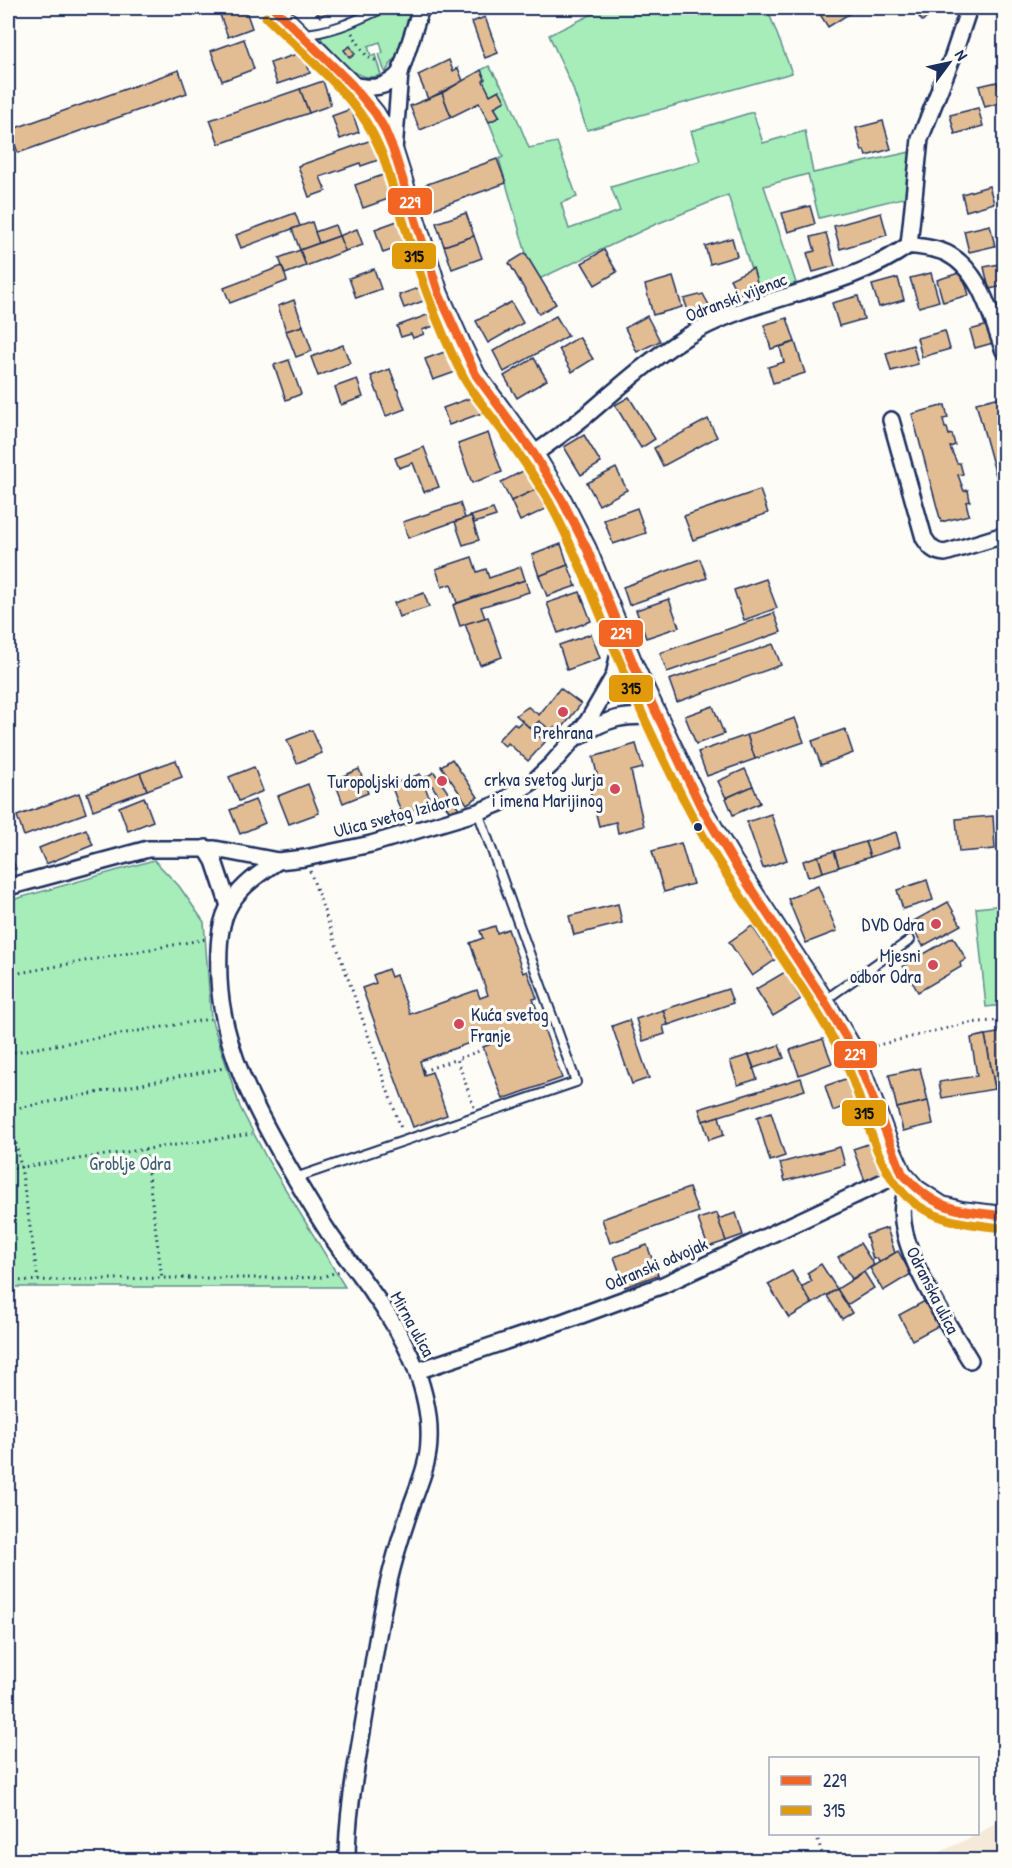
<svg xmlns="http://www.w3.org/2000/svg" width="1012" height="1868" viewBox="0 0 1012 1868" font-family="'Patrick Hand',sans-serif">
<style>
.built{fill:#f5e9d9}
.green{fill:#a6edba;stroke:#608e8c;stroke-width:1.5}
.building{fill:#e2bd93;stroke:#1b2f5e;stroke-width:1.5}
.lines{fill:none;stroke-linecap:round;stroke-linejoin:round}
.service-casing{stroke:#1b2f5e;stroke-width:12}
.minor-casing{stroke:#1b2f5e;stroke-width:20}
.tertiary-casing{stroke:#1b2f5e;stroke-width:22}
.path{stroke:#1b2f5e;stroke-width:3;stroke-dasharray:1.5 4.5;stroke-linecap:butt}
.service{stroke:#fdfcf7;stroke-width:8}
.minor{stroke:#fdfcf7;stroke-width:15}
.tertiary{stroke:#fdfcf7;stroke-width:18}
.bus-1-casing{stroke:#fdfcf7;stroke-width:14}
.bus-2-casing{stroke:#fdfcf7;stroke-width:14}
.bus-1{stroke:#f26522;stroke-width:9}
.bus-2{stroke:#e19a09;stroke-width:9}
.poi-dot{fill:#d1495b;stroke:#fdfcf7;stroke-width:2}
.bus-dot{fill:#1b2f5e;stroke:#fdfcf7;stroke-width:2}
.labels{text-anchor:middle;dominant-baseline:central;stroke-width:6;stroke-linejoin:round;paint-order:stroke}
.street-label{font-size:18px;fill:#1b2f5e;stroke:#fdfcf7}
.poi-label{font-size:18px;fill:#1b2f5e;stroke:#fdfcf7;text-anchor:end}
.park-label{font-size:18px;fill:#3e5e75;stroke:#fdfcf7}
.line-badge{stroke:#fdfcf7;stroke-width:2}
.badge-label{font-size:16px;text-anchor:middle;font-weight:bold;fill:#fff}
.pale-badge-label{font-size:16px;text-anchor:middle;font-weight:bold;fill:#111}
</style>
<rect width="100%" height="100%" fill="#fdfcf7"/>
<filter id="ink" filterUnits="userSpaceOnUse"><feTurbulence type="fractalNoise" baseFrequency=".0167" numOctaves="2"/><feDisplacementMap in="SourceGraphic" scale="12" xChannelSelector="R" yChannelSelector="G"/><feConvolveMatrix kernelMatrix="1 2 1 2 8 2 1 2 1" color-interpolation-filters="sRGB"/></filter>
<g filter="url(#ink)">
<polygon class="built" points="1004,1818 1004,1860 924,1860 978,1834"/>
<g class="green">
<path d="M393,8H418L397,59H394L385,73L379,54L383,53L380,42L368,46L371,56L375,55L381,75C356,85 338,56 322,40L321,37L346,28Z"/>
<polygon points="605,8 767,8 792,73 587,130 572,86 549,35"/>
<polygon points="489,66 508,96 529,148 557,142 577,197 561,203 569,229 620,211 611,187 700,161 691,131 753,112 763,143 805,131 813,173 915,151 911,196 819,218 808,174 764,186 796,283 759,295 728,195 654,225 537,280 525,250 499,159 503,157 489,122 499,117 494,107 505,101 499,90 490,95 483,81 485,79 481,70"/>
<polygon points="154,860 179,886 204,922 211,1018 240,1107 267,1159 345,1287 8,1287 8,901"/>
<polygon points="1004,905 1004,1005 986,1007 976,908"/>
</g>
<g class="building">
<polygon points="233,8 245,8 252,28 228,37 219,12"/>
<polygon points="314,8 334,8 320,17"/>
<polygon points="816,8 849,8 852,12 828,27"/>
<polygon points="913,8 943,8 922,21"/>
<polygon points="485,17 498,53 485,58 472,22"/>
<polygon points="244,39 254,69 222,81 211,51"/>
<polygon points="350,46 355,54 350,58 344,50"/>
<polygon points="303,52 310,73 277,84 270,63"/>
<polygon points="449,60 453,71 458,68 463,81 428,99 418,75"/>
<polygon points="179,70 187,93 18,153 10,130"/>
<polygon points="481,70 485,79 483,81 490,95 499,90 505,101 494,107 500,117 489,122 479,103 451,117 442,93"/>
<polygon points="323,81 331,105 309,113 300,89"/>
<polygon points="997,82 1003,102 985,107 979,86"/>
<polygon points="300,89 309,113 219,144 210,120"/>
<polygon points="442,93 451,117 420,130 410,106"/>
<polygon points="978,108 983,126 955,134 950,115"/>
<polygon points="351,109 359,132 340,139 332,116"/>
<polygon points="883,121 891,149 866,156 864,150 862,151 856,128"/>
<polygon points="380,137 387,157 361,166 360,163 320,177 326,191 309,197 298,166"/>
<polygon points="497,159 506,183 433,209 425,185"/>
<polygon points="383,175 391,198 363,208 355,185"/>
<polygon points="989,186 994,203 966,211 962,194"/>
<polygon points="810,206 815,224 788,232 782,213"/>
<polygon points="295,213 300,226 241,248 236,235"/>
<polygon points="466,213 474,236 444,246 436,223"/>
<polygon points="881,213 887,235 840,249 834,226"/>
<polygon points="400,220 409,244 383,253 375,229"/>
<polygon points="312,222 319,243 300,250 292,229"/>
<polygon points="335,225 339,236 319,243 315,232"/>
<polygon points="990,225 995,246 969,252 964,231"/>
<polygon points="357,229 363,245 345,251 339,236"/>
<polygon points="826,233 835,266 813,272 807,253 815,251 811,237"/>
<polygon points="339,236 345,251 306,266 300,250"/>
<polygon points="474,236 482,258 452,269 444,246"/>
<polygon points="732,238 737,256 710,264 705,246"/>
<polygon points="300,250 306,266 285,274 279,258"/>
<polygon points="604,250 617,272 595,285 582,263"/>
<polygon points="525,253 556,304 539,314 509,263"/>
<polygon points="1004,263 1004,286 989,289 984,267"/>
<polygon points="282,266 287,281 230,303 224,288"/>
<polygon points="753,268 759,289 738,294 730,279"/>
<polygon points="374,269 381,289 356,298 349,278"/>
<polygon points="962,272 969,295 943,302 937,280"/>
<polygon points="931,273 939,301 919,307 910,278"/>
<polygon points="673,277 682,307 653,315 645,285"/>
<polygon points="898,278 904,300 879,307 872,285"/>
<polygon points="424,286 429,299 404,308 399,295"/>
<polygon points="703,294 714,314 692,322 684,299"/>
<polygon points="858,296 864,319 839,326 832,303"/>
<polygon points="294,300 303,326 286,331 278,306"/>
<polygon points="511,302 523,323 488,343 476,321"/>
<polygon points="430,314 434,326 422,330 424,334 413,338 411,334 401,337 397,326"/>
<polygon points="556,316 568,336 504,372 493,351"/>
<polygon points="647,316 660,341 637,352 625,328"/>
<polygon points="787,318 795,342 771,349 764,325"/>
<polygon points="988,325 993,343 975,348 970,330"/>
<polygon points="303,326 312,351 296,357 286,331"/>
<polygon points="945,331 950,349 922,357 917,338"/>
<polygon points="579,337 593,359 572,372 559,349"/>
<polygon points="795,342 805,373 773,383 768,367 784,362 780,347"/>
<polygon points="343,345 350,363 318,376 311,357"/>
<polygon points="913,345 918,364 891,371 886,353"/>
<polygon points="453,349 461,370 433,380 425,359"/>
<polygon points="534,358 547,380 517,398 504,376"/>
<polygon points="289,360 301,394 286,400 274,365"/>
<polygon points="390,369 405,409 386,416 371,376"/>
<polygon points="357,379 363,397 341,405 335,387"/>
<polygon points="476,396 482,413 449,425 443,408"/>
<polygon points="1004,396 1004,489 1000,490 976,403"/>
<polygon points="629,397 655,439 641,448 615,405"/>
<polygon points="945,405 948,418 943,419 945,428 947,428 949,435 952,434 955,445 950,447 957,463 960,463 963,474 958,475 964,491 968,490 970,501 966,502 969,515 941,522 912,414"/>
<polygon points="708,419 717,437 663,466 654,448"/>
<polygon points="488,433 502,472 472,483 458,444"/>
<polygon points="584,435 601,463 581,475 564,447"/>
<polygon points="424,447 439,487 424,492 413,463 399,468 395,458"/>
<polygon points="616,468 627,490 599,505 587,483"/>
<polygon points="527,469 537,489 511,501 501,482"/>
<polygon points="537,489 546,509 520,521 511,501"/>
<polygon points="760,490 768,513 693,540 684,516"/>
<polygon points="460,503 465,518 408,538 403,522"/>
<polygon points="637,508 646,533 613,544 604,520"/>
<polygon points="493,509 496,516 474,523 471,516"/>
<polygon points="471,516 479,540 463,545 455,522"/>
<polygon points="561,544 568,565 539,576 532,555"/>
<polygon points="472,557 477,572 486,569 489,578 521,567 525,580 457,603 451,584 442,587 436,569"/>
<polygon points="700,559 707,578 629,605 623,587"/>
<polygon points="568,565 576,586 547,596 539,576"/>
<polygon points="766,579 777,608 744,620 734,590"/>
<polygon points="525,580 529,592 481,607 485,618 460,626 453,605"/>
<polygon points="580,592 591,621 558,633 547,603"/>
<polygon points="424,593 429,607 399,617 394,603"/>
<polygon points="669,599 679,627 646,638 636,610"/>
<polygon points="774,613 781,632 667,672 660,653"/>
<polygon points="488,617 502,657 480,665 465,624"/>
<polygon points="591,634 600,658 567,670 559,645"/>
<polygon points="773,644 781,665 677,702 669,680"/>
<polygon points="560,688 581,704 560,731 554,727 552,731 539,721 531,729 516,715 528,707 539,715"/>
<polygon points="713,706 724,734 696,744 685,716"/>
<polygon points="795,718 804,742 755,759 747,735"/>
<polygon points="522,721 545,742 528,761 508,743 505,746 498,740 514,723 517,726"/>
<polygon points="845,729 853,753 821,765 812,741"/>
<polygon points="312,730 322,753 297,763 287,740"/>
<polygon points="747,735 755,759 707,776 698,752"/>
<polygon points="636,744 643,768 631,771 644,826 618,833 616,822 599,826 590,790 600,787 593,757"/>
<polygon points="452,759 478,797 467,804 441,766"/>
<polygon points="176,760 182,777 147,790 140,773"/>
<polygon points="254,767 263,791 239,801 229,777"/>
<polygon points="359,769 368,793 343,803 334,780"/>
<polygon points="745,769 753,786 726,798 718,781"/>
<polygon points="434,772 460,810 452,815 426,777"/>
<polygon points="140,773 147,790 93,810 87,793"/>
<polygon points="420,774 431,802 402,814 391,785"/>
<polygon points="308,784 319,813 289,824 278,796"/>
<polygon points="753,786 760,803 733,815 726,798"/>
<polygon points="79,793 86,813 24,836 17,816"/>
<polygon points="144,797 153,821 128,831 119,807"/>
<polygon points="255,800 265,823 240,834 230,810"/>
<polygon points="771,814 787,860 763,868 747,822"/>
<polygon points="993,816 995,849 959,852 956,819"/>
<polygon points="86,829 93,845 46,864 39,848"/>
<polygon points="896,832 900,847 870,857 865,842"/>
<polygon points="865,842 870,857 839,867 834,851"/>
<polygon points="681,843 693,884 664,892 652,851"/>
<polygon points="9,851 16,869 8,872 8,852"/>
<polygon points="834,851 839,867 823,872 818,856"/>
<polygon points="818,856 823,872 808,877 803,861"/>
<polygon points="927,880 933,900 903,909 897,890"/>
<polygon points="818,886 837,931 806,943 788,899"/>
<polygon points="948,902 961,925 923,946 910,923"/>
<polygon points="618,904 622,923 574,935 569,916"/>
<polygon points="495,926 497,933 508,929 523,973 527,971 537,998 533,999 562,1078 503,1099 483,1047 496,1042 494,1034 420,1061 424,1075 432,1072 447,1115 413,1127 362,988 376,983 373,975 388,969 391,977 396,975 410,1014 477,990 480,998 488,995 470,943 483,938 480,931"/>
<polygon points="752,926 775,960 752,976 729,942"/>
<polygon points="953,937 966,959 960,963 961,967 918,992 903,966"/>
<polygon points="785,972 801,999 773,1016 756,989"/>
<polygon points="728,989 733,1003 668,1025 663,1010"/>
<polygon points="663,1010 668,1025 663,1026 665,1034 643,1041 636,1019"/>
<polygon points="629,1020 649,1078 632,1084 612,1026"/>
<polygon points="1004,1032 1004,1087 995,1089 985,1035"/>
<polygon points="985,1035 995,1089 942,1098 939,1082 977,1076 971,1038"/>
<polygon points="823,1039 832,1063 799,1075 790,1050"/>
<polygon points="779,1045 784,1058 754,1068 749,1055"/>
<polygon points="749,1055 757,1079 738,1085 730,1061"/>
<polygon points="920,1068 928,1101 897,1108 889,1075"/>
<polygon points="801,1078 805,1090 703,1121 699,1109"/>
<polygon points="848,1078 857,1102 833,1111 825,1086"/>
<polygon points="928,1101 933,1124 903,1131 897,1108"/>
<polygon points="1004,1110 1004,1150 1000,1150 997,1111"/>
<polygon points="771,1112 785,1156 770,1161 757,1117"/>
<polygon points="719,1116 724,1135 709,1140 703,1121"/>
<polygon points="871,1143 882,1175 865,1181 853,1149"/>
<polygon points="840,1147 845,1165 785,1181 780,1163"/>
<polygon points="999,1169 1004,1169 1004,1205 1000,1205"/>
<polygon points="689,1188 698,1212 610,1243 602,1219"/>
<polygon points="717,1213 726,1241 708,1247 698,1219"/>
<polygon points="736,1213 743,1235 726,1241 718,1219"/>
<polygon points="887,1228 895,1253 879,1262 877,1258 873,1259 866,1235"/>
<polygon points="860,1243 874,1265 852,1279 838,1257"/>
<polygon points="647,1245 658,1275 625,1287 614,1257"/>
<polygon points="1004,1246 1004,1267 1002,1268 998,1247"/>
<polygon points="898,1251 911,1274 883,1291 870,1268"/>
<polygon points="821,1264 837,1289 812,1304 801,1287 812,1281 807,1273"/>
<polygon points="792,1271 812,1304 789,1318 768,1284"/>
<polygon points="864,1272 874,1288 847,1305 837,1289"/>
<polygon points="837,1289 852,1313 842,1319 827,1296"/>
<polygon points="925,1301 938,1326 912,1340 899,1315"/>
</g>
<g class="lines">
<g class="service-casing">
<g id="service">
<path d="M302,34C331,33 357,20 383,8"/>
<polyline points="825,1000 910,940"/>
<polyline points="295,1178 576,1082 478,812"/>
</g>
</g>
<g class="minor-casing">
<g id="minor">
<path d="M352,85C372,89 386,89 400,73"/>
<polyline points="394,151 400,73 421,8"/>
<polyline points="909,245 920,139 953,56 969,8"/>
<path d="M891,420L924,538C930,547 933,552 945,553L1004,535"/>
<path d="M534,454C552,441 571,428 589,413C624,383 657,353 698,330C765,294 846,290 909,245C920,247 935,248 946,253C981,270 991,317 1004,351"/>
<path d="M580,736C607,718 625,714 658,717"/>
<polyline points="206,848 214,861 229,906"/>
<path d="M278,861C224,896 217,915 219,979C222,1047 255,1109 288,1166C302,1190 316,1214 331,1236C361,1279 397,1319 416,1369C424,1391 430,1416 429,1439C429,1463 419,1484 411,1507C402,1533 394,1559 388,1585C378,1628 372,1671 365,1714C357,1763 347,1811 347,1860"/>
<polyline points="8,887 148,849 215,849 278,861 305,858 371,844 478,812 500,803 535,780 551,765 572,741 588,721 614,676 622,639"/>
<path d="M911,1185C878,1224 948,1323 970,1360"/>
<polyline points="417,1371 565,1321 663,1285 902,1173"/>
</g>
</g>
<g class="tertiary-casing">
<polyline id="tertiary" points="274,8 352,85 375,113 384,128 394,152 439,294 463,348 476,375 534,454 562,500 587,549 635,668 700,805 734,863 824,1000 854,1051 889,1144 902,1173 916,1189 942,1206 961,1211 1004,1216"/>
</g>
<g class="path">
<polyline points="352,33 367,57 380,62"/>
<polyline points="310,871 402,1131"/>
<polyline points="8,975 206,939"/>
<polyline points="870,1047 968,1023 1004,1020"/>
<polyline points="8,1053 210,1019"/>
<polyline points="423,1071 457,1059"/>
<polyline points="474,1107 457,1059 485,1049"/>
<polyline points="8,1108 21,1167 38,1280"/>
<polyline points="8,1110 224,1068"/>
<polyline points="145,1149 162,1278"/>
<polyline points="8,1169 252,1134"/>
<polyline points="8,1281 162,1278 291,1278 322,1277 340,1271"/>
<polyline points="816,1834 824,1860"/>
</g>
<use href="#service" class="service"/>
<use href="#minor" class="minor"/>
<use href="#tertiary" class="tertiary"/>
<g class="bus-1-casing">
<path id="bus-1" d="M274,8L352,85L375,113L384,128L394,152L439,294L476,375L534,454L562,500L587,549L635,668L700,805L734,863L824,1000L854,1051L902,1173C936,1211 956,1210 1004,1216"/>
</g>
<g class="bus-2-casing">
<path id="bus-2" d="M266,17C297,48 343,86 366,122C373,133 378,144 383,156C407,231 427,309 464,378C472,393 484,406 494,420C516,449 537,478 554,511C581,562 600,616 623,669C642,716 665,763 688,808C732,894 795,968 841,1053C864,1095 871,1164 907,1197C934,1222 968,1224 1003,1228"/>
</g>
<use href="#bus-1" class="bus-1"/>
<use href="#bus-2" class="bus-2"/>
</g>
</g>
<g class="poi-dot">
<circle cx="563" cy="712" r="6"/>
<circle cx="442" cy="781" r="6"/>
<circle cx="615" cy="789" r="6"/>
<circle cx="936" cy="924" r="6"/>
<circle cx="933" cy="965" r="6"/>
<circle cx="459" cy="1024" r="6"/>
</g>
<circle class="bus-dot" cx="698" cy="827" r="5"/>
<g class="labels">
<g class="street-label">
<text transform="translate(736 297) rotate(-21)">Odranski vijenac</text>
<text transform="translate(396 815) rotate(-15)">Ulica svetog Izidora</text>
<text transform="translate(656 1264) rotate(-23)">Odranski odvojak</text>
<text transform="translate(933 1290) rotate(63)">Odranska ulica</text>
<text transform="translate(413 1324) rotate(61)">Mirna ulica</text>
</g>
<g class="poi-label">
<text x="563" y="732" text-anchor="middle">Prehrana</text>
<text x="603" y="779">crkva svetog Jurja<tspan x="603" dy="21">i imena Marijinog</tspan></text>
<text x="430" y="781">Turopoljski dom</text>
<text x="924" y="924">DVD Odra</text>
<text x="921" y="955">Mjesni<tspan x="921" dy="21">odbor Odra</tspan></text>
<text x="471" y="1014" text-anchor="start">Kuća svetog<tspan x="471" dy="21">Franje</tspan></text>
</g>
<g class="park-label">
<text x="130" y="1163">Groblje Odra</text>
</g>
</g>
<g class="line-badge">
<rect x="387" y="187" width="46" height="29" rx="6" fill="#f26522"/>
<rect x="391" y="242" width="46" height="28" rx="6" fill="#e19a09"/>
<rect x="598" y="619" width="46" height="29" rx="6" fill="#f26522"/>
<rect x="608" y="674" width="46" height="29" rx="6" fill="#e19a09"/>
<rect x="833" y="1040" width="45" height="29" rx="6" fill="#f26522"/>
<rect x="841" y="1099" width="46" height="28" rx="6" fill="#e19a09"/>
</g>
<g class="badge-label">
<text x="410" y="208">229</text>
<text x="621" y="639">229</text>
<text x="855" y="1060">229</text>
</g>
<g class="pale-badge-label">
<text x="414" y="262">315</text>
<text x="631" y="694">315</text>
<text x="864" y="1119">315</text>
</g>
<rect width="1012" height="1868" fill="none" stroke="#fdfcf7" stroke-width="30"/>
<rect x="15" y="15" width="982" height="1838" fill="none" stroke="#1b2f5e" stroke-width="2" filter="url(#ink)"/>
<rect x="769" y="1757" width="210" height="78" fill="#fdfcf7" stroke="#a3aaba" stroke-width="1.5"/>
<rect x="781" y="1776" width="30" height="9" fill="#f26522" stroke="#a3aaba" stroke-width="1.5"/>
<text x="823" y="1787" font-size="18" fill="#1b2f5e">229</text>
<rect x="781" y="1806" width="30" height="9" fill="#e19a09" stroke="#a3aaba" stroke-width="1.5"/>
<text x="823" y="1817" font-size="18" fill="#1b2f5e">315</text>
<g transform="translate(949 63) rotate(57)" stroke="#fdfcf7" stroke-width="4.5" paint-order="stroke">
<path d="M0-4.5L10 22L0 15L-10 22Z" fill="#1b2f5e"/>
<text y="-9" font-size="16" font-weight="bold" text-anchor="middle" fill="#1b2f5e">N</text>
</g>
</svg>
